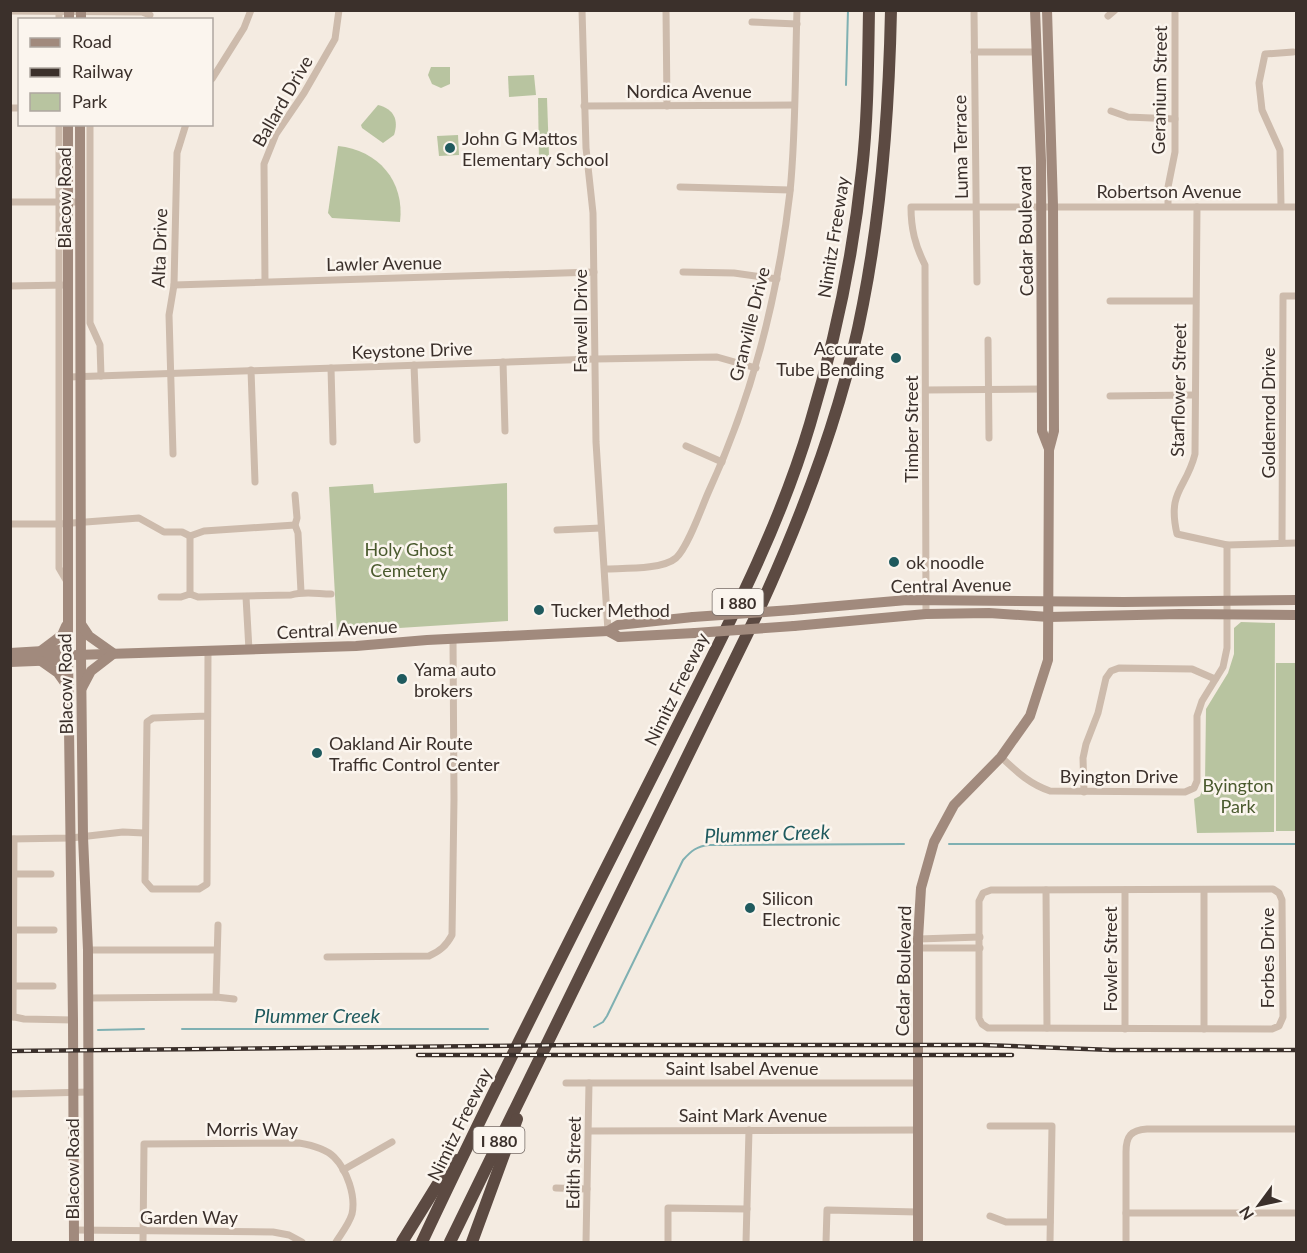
<svg xmlns="http://www.w3.org/2000/svg" width="1307" height="1253" viewBox="0 0 1307 1253" font-family="Lato,sans-serif">
<style>
.green{fill:#b8c4a0}
.lines{fill:none;stroke-linecap:round;stroke-linejoin:round}
.stream{stroke:#7fb0b2;stroke-width:2}
.minor{stroke:#cdbbac;stroke-width:7}
.secondary{stroke:#a18a7d;stroke-width:10}
.motorway{stroke:#5c4a42;stroke-width:12}
.rail-casing{stroke:#3b302b;stroke-width:4.5}
.rail{stroke:#fbf5ee;stroke-width:2;stroke-dasharray:7;stroke-linecap:butt}
.secondary-bridge{stroke:#a18a7d;stroke-width:10}
.poi-dot{fill:#1f5a5e;stroke:#fbf5ee;stroke-width:2}
.labels{text-anchor:middle;dominant-baseline:central;stroke-width:5;stroke-linejoin:round;paint-order:stroke}
.shield{fill:#fbf5ee;stroke:#756b66;stroke-width:1.5}
.shield-label{font-size:16px;font-weight:bold;fill:#3b302b}
.street-label{font-size:18px;fill:#3b302b;stroke:#fbf5ee}
.poi-label{font-size:18px;fill:#3b302b;stroke:#fbf5ee;text-anchor:start}
.park-label{font-size:18px;fill:#4a5a2e;stroke:#fbf5ee}
.water-label{font-size:20px;font-style:italic;fill:#1f5a5e;stroke:#fbf5ee}
</style>
<rect width="100%" height="100%" fill="#f4ebe1"/>
<g class="green">
<polygon points="431,67 450,67 450,84 441,88 432,84 428,75"/>
<polygon points="534,75 536,95 509,97 508,76"/>
<polygon points="538,98 547,98 549,156 546,160 539,160"/>
<path d="M378,105C394,109 399,120 394,135L383,143L362,128L361,125Z"/>
<polygon points="458,135 459,155 439,156 437,136"/>
<path d="M338,146C378,150 405,181 400,222L332,218L328,213Z"/>
<polygon points="507,483 508,621 337,632 329,487 373,484 374,493"/>
<polygon points="1241,622 1275,623 1274,832 1197,833 1194,799 1200,796 1205,783 1206,709 1228,673 1234,654 1234,628"/>
<rect x="1276" y="663" width="20" height="168"/>
</g>
<g class="lines">
<g class="stream">
<polyline points="846,85 848,10"/>
<polyline points="949,844 1296,844"/>
<path d="M594,1027L603,1022L607,1016L683,860C691,851 697,846 709,845L904,844"/>
<polyline points="182,1029 488,1029"/>
<polyline points="98,1030 144,1029"/>
</g>
<g class="minor">
<polyline points="59,10 59,20"/>
<polyline points="582,10 586,148 593,213 596,442 608,631"/>
<polyline points="666,10 667,106"/>
<polyline points="974,10 977,282"/>
<polyline points="10,11 142,12 150,15"/>
<polyline points="1108,16 1115,10"/>
<polyline points="752,22 797,24"/>
<polyline points="974,52 1036,52"/>
<polyline points="212,79 244,28 251,10"/>
<polyline points="584,106 794,105"/>
<polyline points="10,108 20,108"/>
<polyline points="1111,111 1128,117 1175,119"/>
<polyline points="59,124 59,568 66,580"/>
<polyline points="90,124 90,323 100,345 101,376"/>
<polyline points="680,187 790,190"/>
<polyline points="10,202 80,202"/>
<polyline points="1168,206 1168,187 1175,152 1175,10"/>
<polyline points="1281,206 1280,150 1262,110 1259,83 1265,54 1293,52"/>
<path d="M1197,207L1195,454C1186,490 1167,490 1177,534L1227,545L1296,543"/>
<polyline points="683,272 734,273 777,279"/>
<polyline points="265,281 264,164 276,134 304,93 335,39 339,10"/>
<polyline points="174,285 594,272"/>
<polyline points="10,286 65,285"/>
<polyline points="1110,301 1195,301"/>
<polyline points="988,340 989,438"/>
<polyline points="503,362 505,431"/>
<polyline points="414,365 417,440"/>
<polyline points="331,368 333,442"/>
<polyline points="251,370 255,482"/>
<polyline points="69,377 595,359 717,357 756,368"/>
<polyline points="926,390 1042,389"/>
<polyline points="1110,396 1195,395"/>
<polyline points="686,446 722,462"/>
<polyline points="173,454 169,315 174,285 177,153 186,124"/>
<polyline points="295,495 297,518 295,525 298,533 301,592"/>
<polyline points="10,524 59,524 139,518 164,532 182,532 190,536"/>
<polyline points="557,530 601,528"/>
<polyline points="190,536 204,531 295,525"/>
<polyline points="190,536 190,594"/>
<polyline points="1282,543 1283,296 1296,296"/>
<path d="M605,569C623,568 662,570 676,558C688,547 701,509 708,493C752,398 778,296 790,192C796,132 795,71 797,10"/>
<path d="M161,597H181L190,594L198,597L291,595C304,591 318,594 331,594"/>
<polyline points="246,597 249,650"/>
<path d="M926,614L925,265C915,245 911,229 911,207H1296"/>
<polyline points="207,716 153,718 147,722 145,881 152,889 199,889 207,884 208,651"/>
<path d="M1001,757C1016,771 1029,784 1050,791L1185,792L1194,788L1197,781V716L1202,701L1223,667L1227,648V545"/>
<polyline points="1084,792 1083,758 1086,744 1098,713 1106,678 1111,671 1119,668 1192,669 1215,679"/>
<polyline points="10,839 71,838 123,832 144,833"/>
<polyline points="14,874 51,874"/>
<polygon points="1273,889 1279,893 1282,900 1283,1017 1279,1026 1272,1029 988,1028 982,1024 979,1018 979,901 983,893 991,890"/>
<polyline points="1046,890 1047,1028"/>
<polyline points="1125,890 1125,1029"/>
<polyline points="14,930 54,930"/>
<polyline points="918,939 980,937"/>
<polyline points="918,948 980,948"/>
<polyline points="88,950 216,950"/>
<path d="M327,957L429,956C440,951 446,946 452,935L454,799L453,638"/>
<polyline points="13,986 53,986"/>
<polyline points="216,997 218,925"/>
<polyline points="88,998 216,997 234,999"/>
<polyline points="10,1016 24,1019 73,1020"/>
<polyline points="13,1017 14,839"/>
<polyline points="1204,1029 1204,890"/>
<polyline points="566,1083 918,1083"/>
<polyline points="10,1094 89,1092"/>
<polyline points="990,1126 1052,1126 1050,1242"/>
<polyline points="589,1131 918,1130"/>
<polyline points="343,1170 392,1142"/>
<polyline points="556,1188 587,1189"/>
<polyline points="1126,1213 1296,1213"/>
<polyline points="990,1216 1006,1222 1050,1222"/>
<polyline points="74,1230 273,1232 289,1235 302,1242"/>
<path d="M143,1242L144,1144L299,1143C311,1145 325,1148 334,1157C347,1170 356,1196 352,1214C349,1224 341,1234 336,1242"/>
<polyline points="586,1242 589,1083"/>
<polyline points="668,1242 668,1208 747,1209"/>
<polyline points="746,1242 749,1130"/>
<polyline points="826,1242 827,1210 918,1212"/>
<path d="M1126,1242V1152C1126,1136 1131,1130 1147,1129H1296"/>
</g>
<g class="secondary">
<polyline points="69,10 69,20"/>
<polyline points="81,10 81,20"/>
<polyline points="1035,10 1041,161 1042,431 1049,449"/>
<polyline points="68,124 68,655 73,1020 74,1242"/>
<polyline points="80,124 81,657 83,837 88,950 89,1242"/>
<polyline points="792,610 907,600 1124,602 1296,600"/>
<polyline points="81,624 89,636 113,653"/>
<polyline points="794,626 926,614 989,613 1049,617 1180,614 1296,615"/>
<polyline points="608,631 619,637 695,633"/>
<polyline points="42,650 62,635 66,626"/>
<polyline points="10,653 60,650 64,655 60,660 10,662"/>
<polyline points="76,655 356,646 427,640 608,631 618,625 693,617"/>
<polyline points="41,661 58,673 68,687"/>
<polyline points="82,688 91,671 113,654"/>
<polyline points="918,1242 918,939 921,888 934,842 954,805 1001,757 1030,716 1048,660 1049,450 1054,431 1053,206 1047,10"/>
</g>
<g class="motorway">
<polyline points="402,1242 444,1174 457,1160"/>
<path d="M422,1242C499,1078 582,916 664,753C717,646 776,539 810,424C835,341 853,256 862,170C868,117 868,64 869,10"/>
<path d="M450,1242L758,612C803,514 843,410 863,304C882,207 889,109 891,10"/>
<polyline points="472,1242 517,1119"/>
</g>
<g class="rail-casing">
<g id="rail">
<polyline points="10,1051 578,1045 983,1045 1112,1050 1296,1050"/>
<polyline points="418,1055 1012,1055"/>
</g>
</g>
<use href="#rail" class="rail"/>
<g class="secondary-bridge">
<polyline points="693,617 792,610"/>
<polyline points="695,633 794,626"/>
</g>
</g>
<g class="poi-dot">
<circle cx="450" cy="148" r="6"/>
<circle cx="896" cy="358" r="6"/>
<circle cx="894" cy="562" r="6"/>
<circle cx="539" cy="610" r="6"/>
<circle cx="402" cy="679" r="6"/>
<circle cx="317" cy="753" r="6"/>
<circle cx="750" cy="908" r="6"/>
</g>
<g class="labels">
<g class="shield">
<rect x="712.5" y="589" width="51" height="26" rx="4.5"/>
<rect x="473.5" y="1127" width="51" height="26" rx="4.5"/>
</g>
<g class="shield-label">
<text x="738" y="602">I 880</text>
<text x="499" y="1140">I 880</text>
</g>
<g class="street-label">
<text transform="translate(1159 90) rotate(-89)">Geranium Street</text>
<text x="689" y="91">Nordica Avenue</text>
<text transform="translate(282 101) rotate(-60)">Ballard Drive</text>
<text transform="translate(960 147) rotate(-91)">Luma Terrace</text>
<text x="1169" y="191">Robertson Avenue</text>
<text transform="translate(64 198) rotate(-90)">Blacow Road</text>
<text transform="translate(1025 231) rotate(-91)">Cedar Boulevard</text>
<text transform="translate(833 237) rotate(-81)">Nimitz Freeway</text>
<text transform="translate(159 248) rotate(-88)">Alta Drive</text>
<text transform="translate(384 263) rotate(-1)">Lawler Avenue</text>
<text transform="translate(580 321) rotate(-90)">Farwell Drive</text>
<text transform="translate(749 324) rotate(-76)">Granville Drive</text>
<text transform="translate(412 350) rotate(-2)">Keystone Drive</text>
<text transform="translate(1178 390) rotate(-89)">Starflower Street</text>
<text transform="translate(1268 413) rotate(-90)">Goldenrod Drive</text>
<text transform="translate(911 429) rotate(-90)">Timber Street</text>
<text transform="translate(951 585) rotate(-1)">Central Avenue</text>
<text transform="translate(337 629) rotate(-3)">Central Avenue</text>
<text transform="translate(65 684) rotate(-91)">Blacow Road</text>
<text transform="translate(676 689) rotate(-64)">Nimitz Freeway</text>
<text x="1119" y="776">Byington Drive</text>
<text transform="translate(1267 958) rotate(-90)">Forbes Drive</text>
<text transform="translate(1110 959) rotate(-90)">Fowler Street</text>
<text transform="translate(903 971) rotate(-89)">Cedar Boulevard</text>
<text x="742" y="1068">Saint Isabel Avenue</text>
<text x="753" y="1115">Saint Mark Avenue</text>
<text transform="translate(459 1124) rotate(-64)">Nimitz Freeway</text>
<text x="252" y="1129">Morris Way</text>
<text transform="translate(573 1163) rotate(-89)">Edith Street</text>
<text transform="translate(72 1169) rotate(-90)">Blacow Road</text>
<text x="189" y="1217">Garden Way</text>
</g>
<g class="poi-label">
<text x="462" y="138">John G Mattos<tspan x="462" dy="21">Elementary School</tspan></text>
<text x="884" y="348" text-anchor="end">Accurate<tspan x="884" dy="21">Tube Bending</tspan></text>
<text x="906" y="562">ok noodle</text>
<text x="551" y="610">Tucker Method</text>
<text x="414" y="669">Yama auto<tspan x="414" dy="21">brokers</tspan></text>
<text x="329" y="743">Oakland Air Route<tspan x="329" dy="21">Traffic Control Center</tspan></text>
<text x="762" y="898">Silicon<tspan x="762" dy="21">Electronic</tspan></text>
</g>
<g class="park-label">
<text x="409" y="549">Holy Ghost<tspan x="409" dy="21">Cemetery</tspan></text>
<text x="1238" y="785">Byington<tspan x="1238" dy="21">Park</tspan></text>
</g>
<g class="water-label">
<text transform="translate(767 833) rotate(-2)">Plummer Creek</text>
<text x="317" y="1015">Plummer Creek</text>
</g>
</g>
<rect width="1307" height="1253" fill="none" stroke="#3b302b" stroke-width="24"/>
<rect x="18" y="18" width="195" height="108" fill="#fbf5ee" stroke="#aea6a0" stroke-width="1.5"/>
<rect x="30" y="38" width="30" height="9" fill="#a18a7d" stroke="#aea6a0" stroke-width="1.5"/>
<text x="72" y="48" font-size="18" fill="#3b302b">Road</text>
<rect x="30" y="68" width="30" height="9" fill="#3b302b" stroke="#aea6a0" stroke-width="1.5"/>
<text x="72" y="78" font-size="18" fill="#3b302b">Railway</text>
<rect x="30" y="93" width="30" height="18" fill="#b8c4a0" stroke="#aea6a0" stroke-width="1.5"/>
<text x="72" y="108" font-size="18" fill="#3b302b">Park</text>
<g transform="translate(1259 1205) rotate(237)" stroke="#fbf5ee" stroke-width="4.5" paint-order="stroke">
<path d="M0-4.5L10 22L0 15L-10 22Z" fill="#3b302b"/>
<text y="-9" font-size="16" font-weight="bold" text-anchor="middle" fill="#3b302b">N</text>
</g>
</svg>
